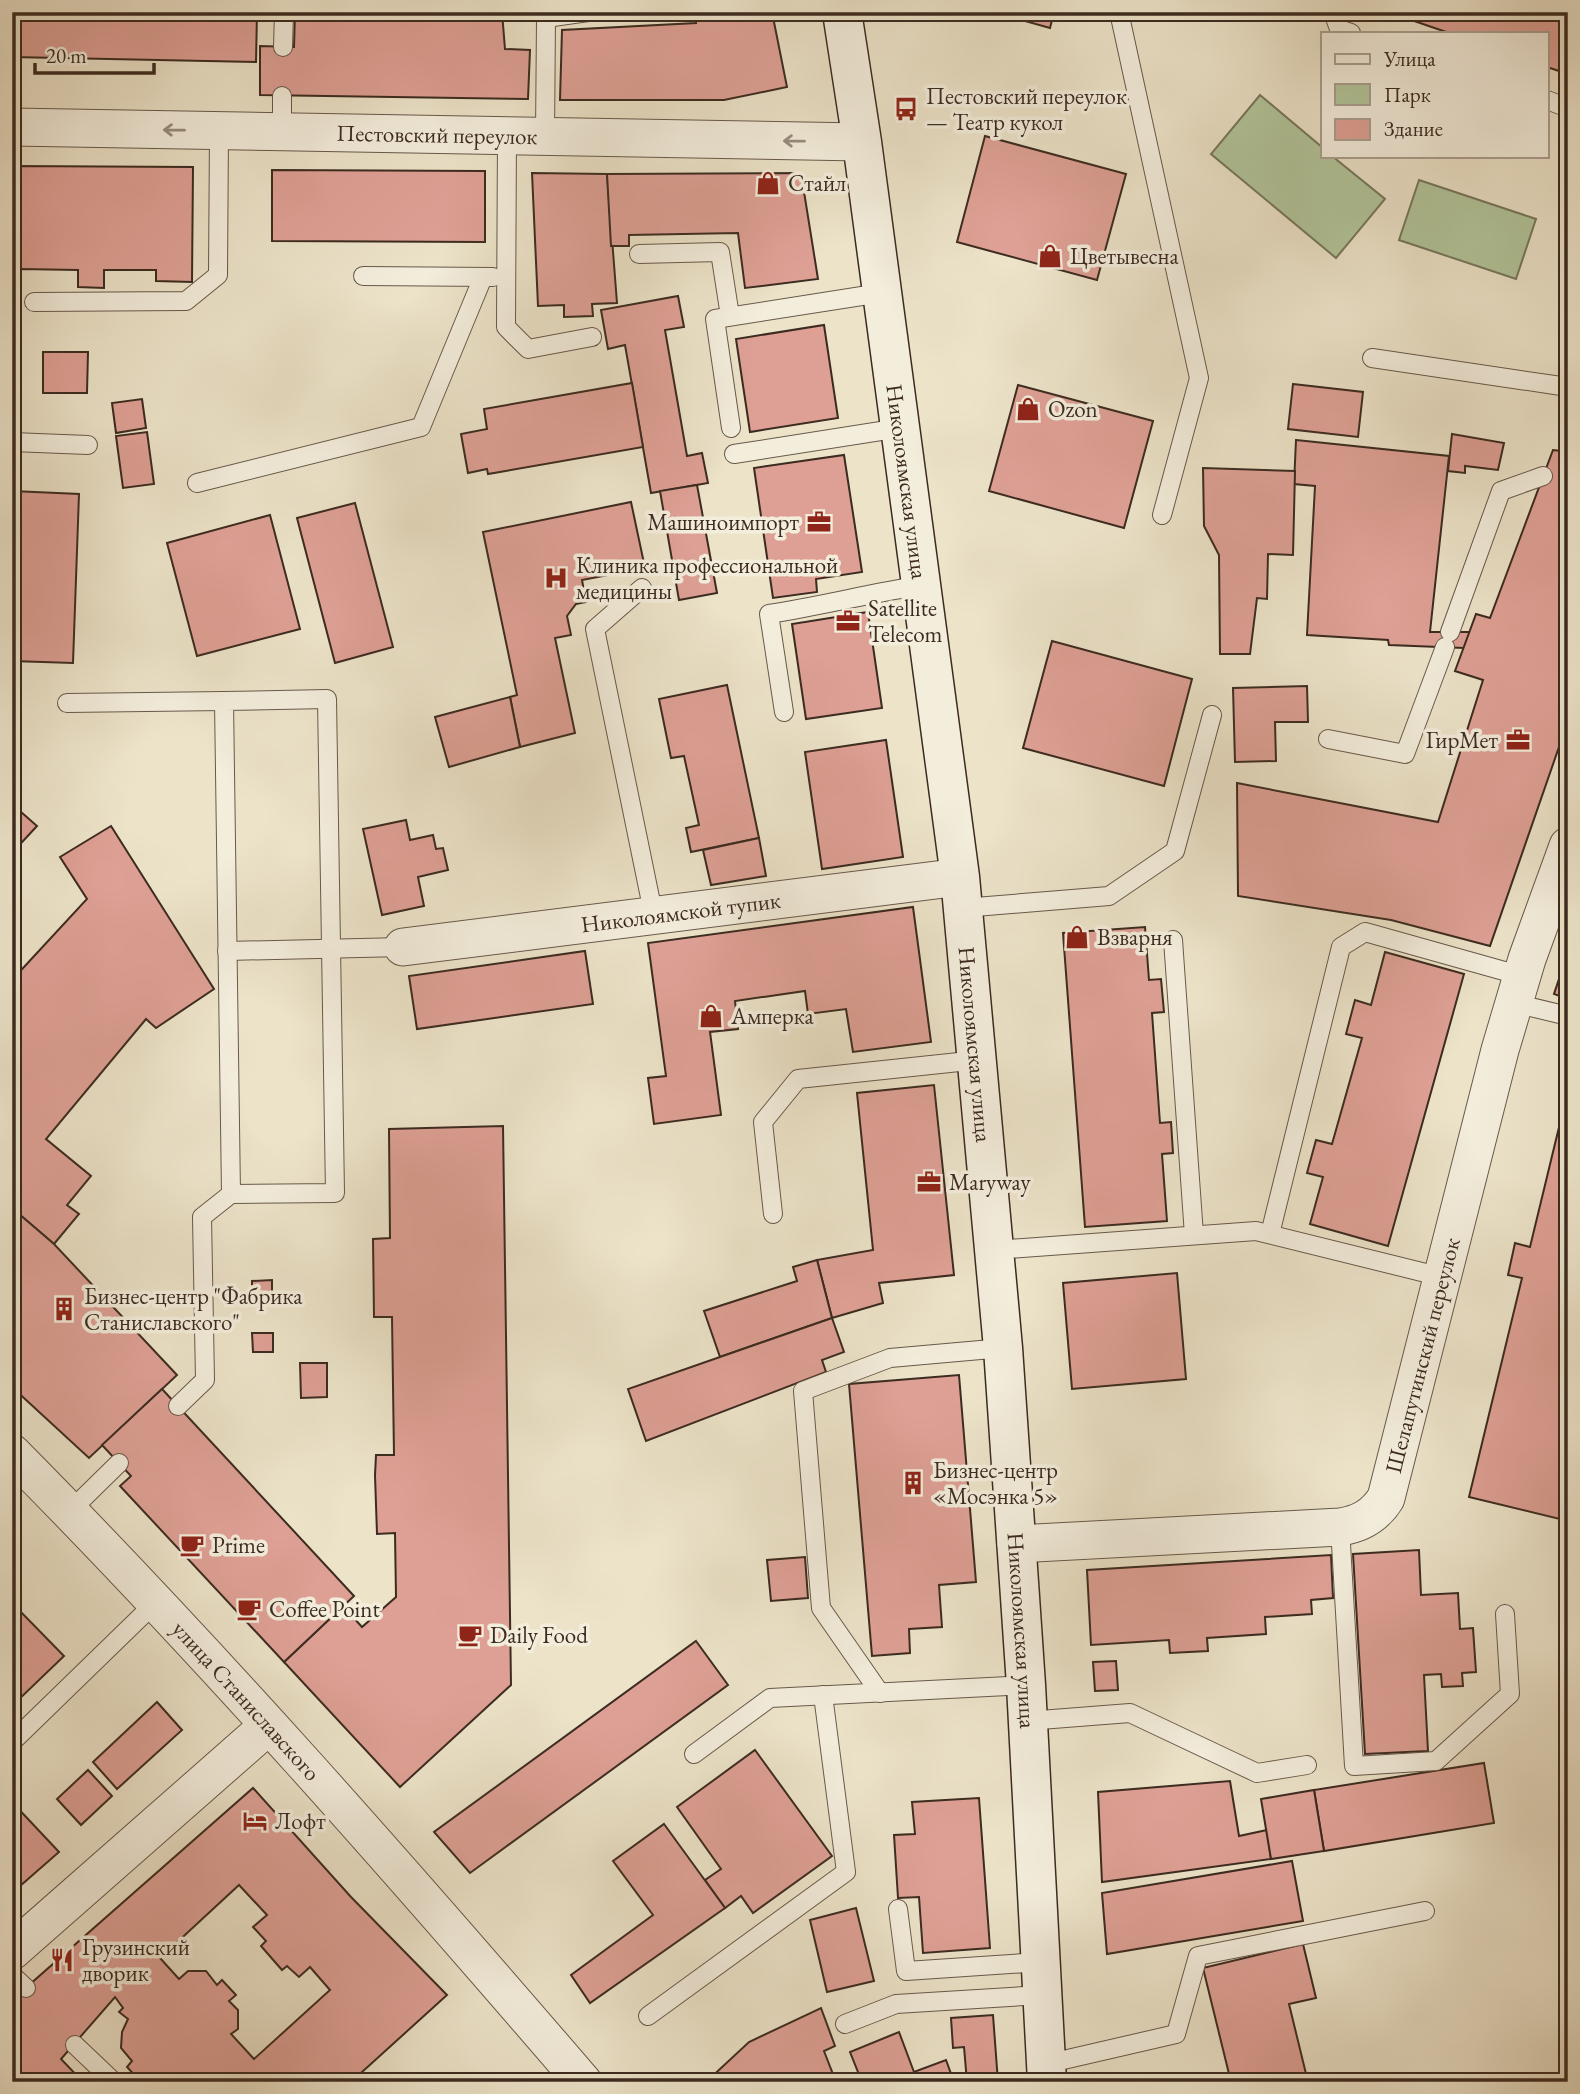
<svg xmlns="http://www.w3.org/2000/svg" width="1580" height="2094" viewBox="0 0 1580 2094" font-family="'EB Garamond',serif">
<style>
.green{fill:#b2c59b;stroke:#77785e;stroke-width:2}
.building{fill:#dea095;stroke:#3c2b20;stroke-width:2;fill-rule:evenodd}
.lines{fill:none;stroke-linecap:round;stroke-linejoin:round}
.service-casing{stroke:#68594a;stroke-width:20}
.minor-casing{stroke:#68594a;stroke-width:39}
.secondary-casing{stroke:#3c2b20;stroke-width:41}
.service{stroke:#f3eddc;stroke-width:18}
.minor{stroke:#f3eddc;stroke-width:37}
.secondary{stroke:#f3eddc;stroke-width:38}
.oneway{stroke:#988c7e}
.labels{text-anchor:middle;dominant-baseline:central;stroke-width:7;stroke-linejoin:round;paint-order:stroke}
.poi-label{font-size:23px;fill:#3c2b20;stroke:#f3eddc;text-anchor:start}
.street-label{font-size:23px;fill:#3c2b20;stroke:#f3eddc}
</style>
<rect width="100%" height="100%" fill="#ece3c9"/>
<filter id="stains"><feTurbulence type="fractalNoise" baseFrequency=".00286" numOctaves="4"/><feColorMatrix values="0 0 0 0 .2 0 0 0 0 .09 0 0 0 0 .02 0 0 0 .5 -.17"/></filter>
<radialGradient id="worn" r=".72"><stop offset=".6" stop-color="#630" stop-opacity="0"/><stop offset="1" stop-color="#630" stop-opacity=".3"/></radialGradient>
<g class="green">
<polygon points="1260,95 1323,148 1323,156 1332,156 1385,199 1336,258 1211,154"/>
<polygon points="1419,180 1536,219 1516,279 1399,240"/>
</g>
<g class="building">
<polygon points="12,12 257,12 256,62 12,57"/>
<polygon points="295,12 502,12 505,49 530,50 528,99 260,95 260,46 294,47"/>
<polygon points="694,12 772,12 787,87 724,100 560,100 562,30 696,23"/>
<polygon points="993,12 1054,12 1050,28"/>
<polygon points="1388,12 1568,12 1568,74 1547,67 1547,33 1449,33"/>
<polygon points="985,136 1126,174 1097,280 957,242"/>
<polygon points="12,166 193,167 192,282 156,281 156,270 104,270 104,288 78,287 78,270 21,269 21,280 12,280"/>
<polygon points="272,170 485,171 485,242 272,241"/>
<polygon points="532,173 607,174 617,303 592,304 593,316 564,317 564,305 538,306"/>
<polygon points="801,173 818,279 745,288 738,233 629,235 629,246 611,246 607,174"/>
<polygon points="678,296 684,327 665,330 687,456 702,453 708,483 651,493 625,345 608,349 601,310"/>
<polygon points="824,325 838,418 750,432 736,339"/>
<polygon points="43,352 88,352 87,393 43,393"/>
<polygon points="632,383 643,447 488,474 487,469 468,473 461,434 487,429 484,409"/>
<polygon points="1293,384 1363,392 1358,437 1288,429"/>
<polygon points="1018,385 1153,421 1124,528 989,491"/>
<polygon points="142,399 146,428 116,433 112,403"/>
<polygon points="147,432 154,484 123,488 116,436"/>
<polygon points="1452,434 1504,443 1498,470 1465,466 1465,473 1448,471"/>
<polygon points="1296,440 1449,456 1430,632 1470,632 1464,648 1389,645 1388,640 1307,635 1315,486 1294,484"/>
<polygon points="1553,450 1568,452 1568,721 1490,946 1391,920 1238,896 1237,783 1438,822 1483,680 1455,671 1476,614 1490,618"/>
<polygon points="844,455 862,572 816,579 817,592 773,598 754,468"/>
<polygon points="1203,468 1295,471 1293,555 1268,554 1267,599 1257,598 1250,654 1220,654 1219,555 1204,526"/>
<polygon points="697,485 717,593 679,600 660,491"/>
<polygon points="12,491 79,494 73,663 12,661"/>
<polygon points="631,502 645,568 582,580 586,602 576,604 567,616 571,635 555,638 575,733 520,747 510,697 517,695 483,532"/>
<polygon points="355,503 393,647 335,663 297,518"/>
<polygon points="270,515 300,629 197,656 167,543"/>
<polygon points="868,612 882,708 806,719 792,624"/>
<polygon points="1052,641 1192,679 1164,786 1023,748"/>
<polygon points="727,685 759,838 691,852 686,828 699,825 684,756 671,758 659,699"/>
<polygon points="1307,686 1308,722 1275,722 1276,761 1235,762 1233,688"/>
<polygon points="510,697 520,747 449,767 435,717"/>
<polygon points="886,740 903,857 822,869 805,752"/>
<polygon points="12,804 37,826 12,853"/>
<polygon points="406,820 410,840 433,835 436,849 443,848 448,870 418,877 424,906 382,915 363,829"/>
<polygon points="111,826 214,989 156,1028 146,1019 46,1139 91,1176 67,1205 79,1214 54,1244 12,1208 12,980 87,899 60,857"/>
<polygon points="759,838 766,876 711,885 703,850"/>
<polygon points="913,907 931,1042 853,1052 846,1009 808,1014 805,991 735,1001 738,1029 710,1032 721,1115 654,1124 648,1078 666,1076 648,943"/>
<polygon points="1145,927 1149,980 1161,979 1164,1012 1152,1013 1160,1123 1171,1122 1173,1153 1162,1154 1167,1221 1085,1227 1063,933"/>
<polygon points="585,951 593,1004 417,1029 409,976"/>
<polygon points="1385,952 1464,974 1388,1246 1310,1224 1323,1177 1307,1173 1316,1140 1332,1144 1362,1038 1346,1034 1355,1000 1371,1005"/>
<polygon points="1568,952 1568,999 1554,994"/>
<polygon points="934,1085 954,1275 879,1283 883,1303 832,1318 817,1260 873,1250 857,1093"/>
<polygon points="1568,1090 1568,1521 1469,1497 1522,1278 1508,1275 1515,1243 1530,1247"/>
<polygon points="503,1126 511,1685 400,1787 284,1662 343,1606 362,1627 396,1597 395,1533 377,1534 375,1475 376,1455 394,1455 392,1317 374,1317 373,1239 390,1238 389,1129"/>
<polygon points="12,1208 54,1244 177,1375 89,1458 12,1387"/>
<polygon points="817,1260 832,1318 720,1357 704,1311 797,1281 793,1267"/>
<polygon points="1177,1273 1186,1379 1072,1389 1063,1283"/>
<polygon points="272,1280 272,1299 252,1299 252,1281"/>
<polygon points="832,1318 844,1352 822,1360 826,1372 646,1441 628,1389"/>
<polygon points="252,1333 273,1333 273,1352 253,1352"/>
<polygon points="300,1363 327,1363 327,1397 301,1398"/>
<polygon points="959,1375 976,1582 939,1585 942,1627 909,1629 910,1653 872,1656 849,1384"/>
<polygon points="162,1389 354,1596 284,1662 120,1486 131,1476 102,1445"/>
<polygon points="1419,1550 1421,1595 1458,1593 1460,1629 1473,1628 1476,1672 1462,1673 1463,1686 1442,1687 1441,1674 1424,1675 1428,1751 1365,1754 1353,1554"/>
<polygon points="1331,1555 1333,1598 1311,1600 1312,1614 1265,1617 1266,1634 1207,1638 1208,1651 1170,1653 1169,1640 1091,1645 1087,1570"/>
<polygon points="805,1557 808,1598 771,1601 767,1560"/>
<polygon points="15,1606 64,1656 12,1706 12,1609"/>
<polygon points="696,1641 728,1685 470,1873 434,1832"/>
<polygon points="1116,1661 1118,1690 1095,1691 1093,1662"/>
<polygon points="157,1702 182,1730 117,1789 93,1762"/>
<polygon points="755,1750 832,1856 753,1913 741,1896 725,1908 705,1880 721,1869 677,1807"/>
<polygon points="1484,1763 1494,1823 1324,1851 1314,1790"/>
<polygon points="88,1770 112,1796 81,1825 57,1799"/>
<polygon points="1230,1781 1239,1836 1267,1830 1271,1859 1102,1882 1098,1792"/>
<path d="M253,1788L351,1897L447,1995L351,2082H187L184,2078L180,2082H151L144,2074L138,2079L127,2067L132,2061L121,2048L122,2032L128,2019L119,2012L123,2008L115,1997L61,2059L83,2082H12V2000ZM239,1885L267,1915L253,1927L266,1941L261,1946L282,1970L287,1966L299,1977L310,1967L330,1990L254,2059L231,2034L238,2029V2010L229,2001L236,1995L222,1980L217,1985L206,1971H188L179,1979L160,1958Z"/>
<polygon points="1314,1790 1324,1851 1271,1859 1261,1799"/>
<polygon points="979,1798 990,1948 923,1953 919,1897 898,1898 894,1835 915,1834 912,1802"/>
<polygon points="12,1802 59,1852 12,1893"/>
<polygon points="664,1824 725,1908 590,2003 571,1975 653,1915 613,1861"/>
<polygon points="1292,1861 1303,1921 1107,1954 1102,1893"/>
<polygon points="856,1908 874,1981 827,1992 810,1920"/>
<polygon points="1303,1944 1316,1998 1289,2004 1308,2082 1231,2082 1203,1968"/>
<polygon points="821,2008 835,2046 824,2051 836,2082 706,2082 749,2042"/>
<polygon points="993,2015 998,2082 967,2082 964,2047 953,2048 951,2018"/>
<polygon points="899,2032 914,2072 946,2060 954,2082 862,2082 850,2052"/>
</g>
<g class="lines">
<g class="service-casing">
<g id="service">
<polyline points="1119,12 1199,378 1162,515"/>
<polyline points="1333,12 1339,29 1351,33"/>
<polyline points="283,47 284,12"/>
<polyline points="1547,100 1568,108"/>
<polyline points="282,132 282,96"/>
<polyline points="507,136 506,327 528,349 592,337"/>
<polyline points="545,136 546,18 588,12"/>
<polyline points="639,254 720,252 730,316"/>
<polyline points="363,276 493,277"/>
<polyline points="34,302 186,301 218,275 219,131"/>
<polyline points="1372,358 1568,387"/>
<polyline points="731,428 715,319 881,293"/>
<polyline points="12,442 88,445"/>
<polyline points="734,454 900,428"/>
<polyline points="197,483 421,427 483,277"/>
<polyline points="642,588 595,629 654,917"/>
<polyline points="1450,632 1501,491 1543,476"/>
<polyline points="67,703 224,701"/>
<path d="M784,712L769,614C821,606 871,593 923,585"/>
<polyline points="1328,739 1405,754 1445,647"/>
<polyline points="963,908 1109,896 1175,851 1212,715"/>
<polyline points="1173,940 1194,1235"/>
<polyline points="227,951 403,947"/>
<polyline points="1514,1003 1568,1016"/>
<polyline points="773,1214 763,1122 798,1079 978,1060"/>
<polyline points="1270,1234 1341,947 1365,932 1522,976"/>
<polyline points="994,1250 1256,1231 1442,1277"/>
<polyline points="178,1406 205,1380 202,1217 231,1194 335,1193 327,699 224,701 231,1194"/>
<polyline points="70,1511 119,1463"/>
<polyline points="1340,1527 1354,1766 1436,1761 1510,1694 1505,1614"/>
<polyline points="880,1693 821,1608 803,1391 890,1358 1003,1348"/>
<polyline points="1027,1721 1130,1713 1257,1773 1307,1765"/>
<polyline points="12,1742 155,1603"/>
<polyline points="694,1754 770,1698 1026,1685"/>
<polyline points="898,1909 906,1971 1040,1962"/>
<polyline points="12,1975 26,1988"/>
<polyline points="648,2016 846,1872 823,1695"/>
<polyline points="845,2024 896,2004 1042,1995"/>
<polyline points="75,2045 114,2082"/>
<polyline points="1046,2064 1176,2034 1198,1956 1425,1911"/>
</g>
</g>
<g class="minor-casing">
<g id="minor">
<path id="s1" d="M12,127L862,142"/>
<path id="s2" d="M403,947L960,877"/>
<path id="s3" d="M12,1453C211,1654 398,1867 583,2082"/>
<path id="s4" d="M1016,1544L1340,1527C1360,1524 1375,1516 1386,1498L1500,1050L1527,959L1568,846"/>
<polyline points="12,1951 268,1726"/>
</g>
</g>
<g class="secondary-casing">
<g id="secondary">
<path id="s5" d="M842,12L862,142L960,877L1003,1348L1026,1685L1047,2082"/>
</g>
</g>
<use href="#service" class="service"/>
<use href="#minor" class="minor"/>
<use href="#secondary" class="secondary"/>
</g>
<defs><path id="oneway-shaft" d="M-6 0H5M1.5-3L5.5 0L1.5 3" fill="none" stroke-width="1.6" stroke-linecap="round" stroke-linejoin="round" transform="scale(1.75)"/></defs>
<g class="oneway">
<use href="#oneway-shaft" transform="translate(174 130) rotate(-179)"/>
<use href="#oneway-shaft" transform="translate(794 141) rotate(-179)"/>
</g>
<defs>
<g id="bus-bare" transform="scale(1.89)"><path d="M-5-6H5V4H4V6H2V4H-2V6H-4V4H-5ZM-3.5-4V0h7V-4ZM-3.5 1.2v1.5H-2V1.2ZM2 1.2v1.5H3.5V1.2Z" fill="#8f2418" stroke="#f3eddc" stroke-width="2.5" paint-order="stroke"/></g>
<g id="shop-bare" transform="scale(1.89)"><path d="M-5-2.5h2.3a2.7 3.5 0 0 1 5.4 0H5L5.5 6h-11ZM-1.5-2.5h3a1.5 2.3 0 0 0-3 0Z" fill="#8f2418" stroke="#f3eddc" stroke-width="2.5" paint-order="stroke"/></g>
<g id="office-bare" transform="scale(1.89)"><path d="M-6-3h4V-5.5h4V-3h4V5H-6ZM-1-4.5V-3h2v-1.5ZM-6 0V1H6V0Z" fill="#8f2418" stroke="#f3eddc" stroke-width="2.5" paint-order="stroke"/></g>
<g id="hospital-bare" transform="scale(1.89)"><path d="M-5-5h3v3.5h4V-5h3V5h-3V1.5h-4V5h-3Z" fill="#8f2418" stroke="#f3eddc" stroke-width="2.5" paint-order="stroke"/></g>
<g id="building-bare" transform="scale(1.89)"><path d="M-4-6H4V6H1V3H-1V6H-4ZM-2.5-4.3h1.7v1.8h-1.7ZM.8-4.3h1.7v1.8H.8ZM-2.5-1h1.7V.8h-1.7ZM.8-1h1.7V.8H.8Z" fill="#8f2418" stroke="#f3eddc" stroke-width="2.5" paint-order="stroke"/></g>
<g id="cafe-bare" transform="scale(1.89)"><path d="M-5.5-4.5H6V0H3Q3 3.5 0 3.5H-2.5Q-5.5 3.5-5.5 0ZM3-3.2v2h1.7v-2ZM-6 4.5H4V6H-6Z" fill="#8f2418" stroke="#f3eddc" stroke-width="2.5" paint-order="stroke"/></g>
<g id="hotel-bare" transform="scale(1.89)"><path d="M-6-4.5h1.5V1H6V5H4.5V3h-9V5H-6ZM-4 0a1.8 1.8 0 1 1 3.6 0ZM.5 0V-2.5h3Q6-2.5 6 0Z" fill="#8f2418" stroke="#f3eddc" stroke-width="2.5" paint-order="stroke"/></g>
<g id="restaurant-bare" transform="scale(1.89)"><path d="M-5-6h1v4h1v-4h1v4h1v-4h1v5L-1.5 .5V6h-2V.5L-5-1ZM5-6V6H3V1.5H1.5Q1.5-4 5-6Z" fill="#8f2418" stroke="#f3eddc" stroke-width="2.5" paint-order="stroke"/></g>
</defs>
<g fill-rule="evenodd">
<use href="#bus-bare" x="906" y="109"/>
<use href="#shop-bare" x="768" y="183"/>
<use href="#shop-bare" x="1050" y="256"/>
<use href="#shop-bare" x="1028" y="409"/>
<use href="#office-bare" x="819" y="522"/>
<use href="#hospital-bare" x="556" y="578"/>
<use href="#office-bare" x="848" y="621"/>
<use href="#office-bare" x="1518" y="740"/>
<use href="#shop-bare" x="1077" y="937"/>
<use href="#shop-bare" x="711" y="1016"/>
<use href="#office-bare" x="929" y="1182"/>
<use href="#building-bare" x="64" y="1309"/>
<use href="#building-bare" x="913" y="1483"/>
<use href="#cafe-bare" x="192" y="1545"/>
<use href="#cafe-bare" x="249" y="1609"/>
<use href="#cafe-bare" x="470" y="1635"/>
<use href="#hotel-bare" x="255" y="1821"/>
<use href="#restaurant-bare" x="62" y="1960"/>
</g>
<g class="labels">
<g class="poi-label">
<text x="926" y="96">Пестовский переулок<tspan x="926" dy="26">— Театр кукол</tspan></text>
<text x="788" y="183">Стайл</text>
<text x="1070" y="256">Цветывесна</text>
<text x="1048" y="409">Ozon</text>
<text x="799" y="522" text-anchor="end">Машиноимпорт</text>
<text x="576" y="565">Клиника профессиональной<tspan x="576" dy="26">медицины</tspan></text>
<text x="868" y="608">Satellite<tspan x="868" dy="26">Telecom</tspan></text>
<text x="1498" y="740" text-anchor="end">ГирМет</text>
<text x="1097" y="937">Взварня</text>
<text x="731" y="1016">Амперка</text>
<text x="949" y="1182">Maryway</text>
<text x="84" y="1296">Бизнес-центр "Фабрика<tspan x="84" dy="26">Станиславского"</tspan></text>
<text x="933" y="1470">Бизнес-центр<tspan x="933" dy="26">«Мосэнка 5»</tspan></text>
<text x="212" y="1545">Prime</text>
<text x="269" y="1609">Coffee Point</text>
<text x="490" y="1635">Daily Food</text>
<text x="275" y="1821">Лофт</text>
<text x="82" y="1947">Грузинский<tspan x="82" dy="26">дворик</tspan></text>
</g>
<g class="street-label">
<text stroke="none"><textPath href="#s1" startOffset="425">Пестовский переулок</textPath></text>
<text stroke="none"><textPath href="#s5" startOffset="474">Николоямская улица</textPath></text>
<text stroke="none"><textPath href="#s2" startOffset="280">Николоямской тупик</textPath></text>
<text stroke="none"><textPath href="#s5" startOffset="1041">Николоямская улица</textPath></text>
<text stroke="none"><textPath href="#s4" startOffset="528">Шелапутинский переулок</textPath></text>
<text stroke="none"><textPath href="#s5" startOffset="1629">Николоямская улица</textPath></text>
<text stroke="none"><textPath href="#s3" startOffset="341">улица Станиславского</textPath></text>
</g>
</g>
<rect width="1580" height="2094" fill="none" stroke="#ece3c9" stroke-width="42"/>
<rect x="14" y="14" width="1552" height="2066" fill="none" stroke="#3c2b20" stroke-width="3.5"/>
<rect x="21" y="21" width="1538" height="2052" fill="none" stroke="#3c2b20" stroke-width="2"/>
<rect x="1321" y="32" width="228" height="126" fill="#f3eddc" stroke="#aa9f91" stroke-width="2"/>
<rect x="1335" y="54" width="35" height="10" fill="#f3eddc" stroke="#aa9f91" stroke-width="2"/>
<text x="1384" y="66" font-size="21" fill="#3c2b20">Улица</text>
<rect x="1335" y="84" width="35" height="21" fill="#b2c59b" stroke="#aa9f91" stroke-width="2"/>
<text x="1384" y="102" font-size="21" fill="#3c2b20">Парк</text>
<rect x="1335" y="119" width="35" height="21" fill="#dea095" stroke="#aa9f91" stroke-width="2"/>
<text x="1384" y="136" font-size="21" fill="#3c2b20">Здание</text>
<path d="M35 63v10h119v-10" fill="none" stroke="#3c2b20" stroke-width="3.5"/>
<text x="46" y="63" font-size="21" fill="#3c2b20" stroke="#f3eddc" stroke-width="5" paint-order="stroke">20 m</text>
<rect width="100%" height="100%" filter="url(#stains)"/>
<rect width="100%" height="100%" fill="url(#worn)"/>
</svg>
